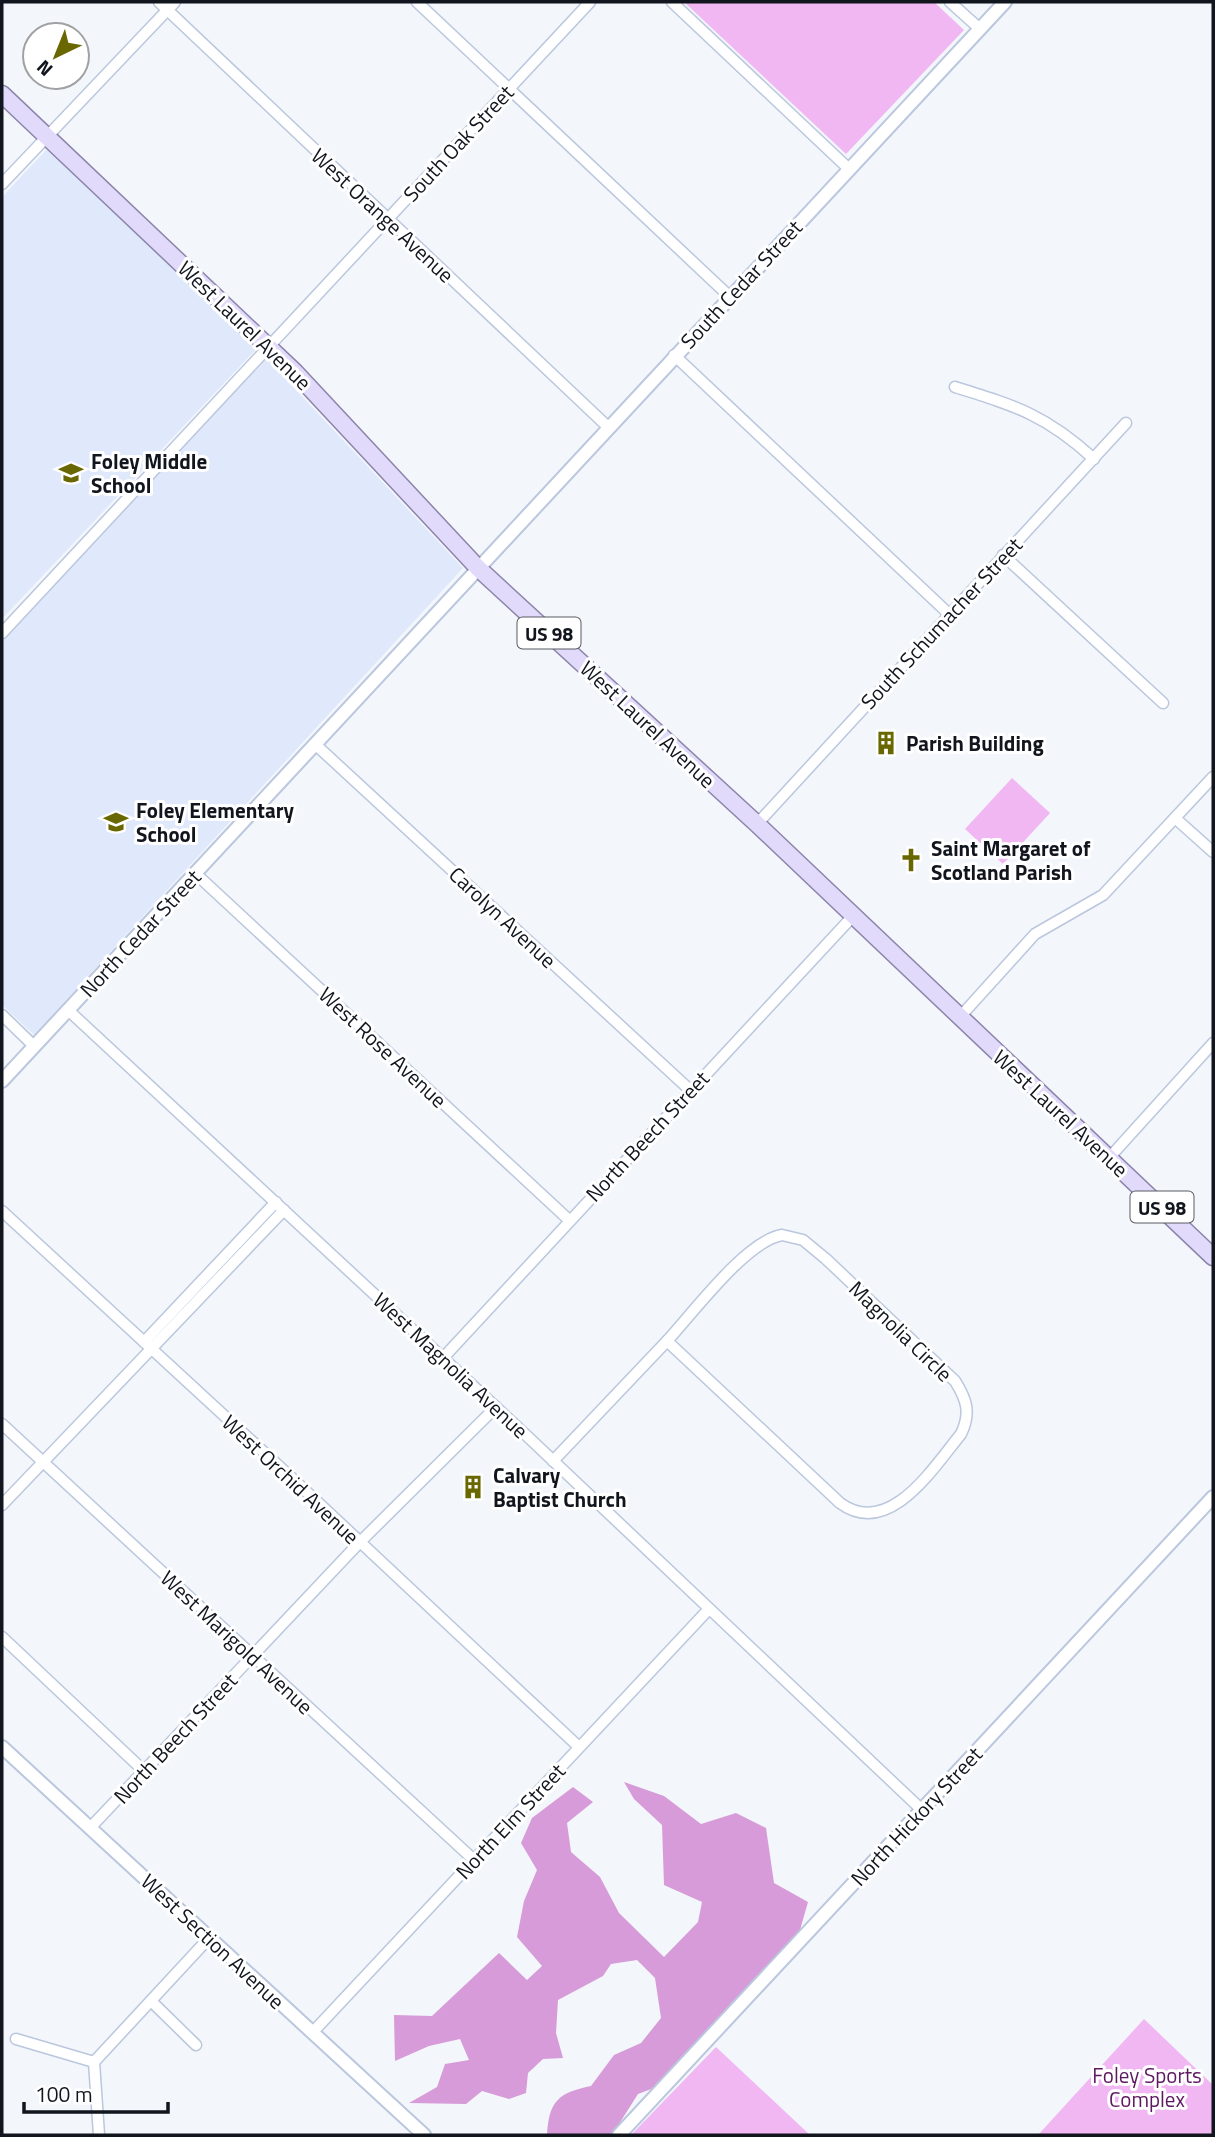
<svg xmlns="http://www.w3.org/2000/svg" width="1215" height="2137" viewBox="0 0 1215 2137" font-family="'Titillium Web',sans-serif">
<style>
.built{fill:#e0e9fb}
.green{fill:#f1b7f3}
.forest{fill:#d69bd8}
.lines{fill:none;stroke-linecap:round;stroke-linejoin:round}
.minor-casing{stroke:#bbc7de;stroke-width:13}
.tertiary-casing{stroke:#bbc7de;stroke-width:16}
.primary-casing{stroke:#8c85ab;stroke-width:19}
.minor{stroke:#fff;stroke-width:10}
.tertiary{stroke:#fff;stroke-width:12}
.primary{stroke:#e2dafa;stroke-width:16}
.labels{text-anchor:middle;dominant-baseline:central;stroke-width:6;stroke-linejoin:round;paint-order:stroke}
.shield{fill:#fff;stroke:#585b61;stroke-width:2}
.shield-label{font-size:19px;font-weight:bold;fill:#11151d}
.street-label{font-size:21px;fill:#11151d;stroke:#fff}
.poi-label{font-size:21px;font-weight:bold;fill:#11151d;stroke:#fff;text-anchor:start}
.park-label{font-size:21px;fill:#5d1861;stroke:#fff}
</style>
<rect width="100%" height="100%" fill="#f3f6fb"/>
<g class="built">
<polygon points="49,147 259,346 2,619 2,197"/>
<polygon points="266,358 463,568 34,1035 2,1005 2,640"/>
</g>
<g class="green">
<polygon points="684,2 934,2 964,30 846,154"/>
<polygon points="1012,778 1050,813 1003,864 965,829"/>
<polygon points="1144,2019 1213,2085 1213,2135 1038,2135"/>
<polygon points="716,2047 810,2135 631,2135"/>
</g>
<path class="forest" d="M624,1782L664,1796L701,1824L736,1813L766,1828L774,1883L808,1902L800,1930L726,2009L701,2054L659,2086L638,2094L612,2135H547C549,2101 558,2093 591,2086L614,2055L641,2043L661,2018L655,1978L637,1960L611,1964L603,1976L558,2000L556,2033L563,2058L543,2059L528,2073L526,2093L509,2099L482,2091L466,2104L409,2103L437,2087L445,2064L469,2060L460,2039L429,2046L395,2061L394,2015L432,2016L499,1953L527,1980L542,1966L517,1937L524,1901L537,1870L521,1843L532,1818L573,1787L593,1802L567,1823L571,1852L600,1877L619,1913L664,1957L698,1922L702,1902L664,1885L662,1825L634,1799Z"/>
<g class="lines">
<g class="minor-casing">
<g id="minor">
<polyline points="159,2 608,427"/>
<polyline points="417,2 729,296"/>
<polyline points="672,2 849,169"/>
<polyline points="950,2 980,29"/>
<polyline points="2,184 175,2"/>
<polyline points="674,355 949,614"/>
<path d="M955,387C1016,406 1046,415 1094,459"/>
<polyline points="1003,555 1163,703"/>
<polyline points="2,633 590,2"/>
<polyline points="316,745 690,1090"/>
<polyline points="1175,818 1213,852"/>
<polyline points="757,824 1126,423"/>
<polyline points="196,874 569,1220"/>
<polyline points="68,1010 527,1436 922,1810"/>
<polyline points="2,1015 34,1046"/>
<polyline points="959,1018 1035,934 1103,895 1213,777"/>
<polyline points="1109,1158 1213,1043"/>
<polyline points="2,1211 294,1480 579,1747"/>
<path d="M782,1235L803,1240L826,1259L955,1381C967,1400 971,1413 961,1434C933,1468 889,1539 840,1503L667,1341C693,1313 746,1241 782,1235Z"/>
<polyline points="144,1342 276,1202"/>
<polyline points="443,1358 853,916"/>
<polyline points="2,1424 474,1860"/>
<polyline points="553,1461 667,1341"/>
<polyline points="2,1505 284,1210"/>
<polyline points="2,1637 144,1771"/>
<polyline points="90,1828 359,1543 495,1408"/>
<polyline points="151,2001 196,2045"/>
<polyline points="312,2033 708,1610"/>
<polyline points="16,2039 94,2062"/>
<polyline points="99,2135 94,2062 209,1938"/>
</g>
</g>
<g class="tertiary-casing">
<g id="tertiary">
<polyline points="2,1081 1005,2"/>
<polyline points="2,1747 424,2135"/>
<polyline points="619,2135 1213,1497"/>
</g>
</g>
<g class="primary-casing">
<polyline id="primary" points="2,94 295,372 478,568 757,824 1213,1257"/>
</g>
<use href="#minor" class="minor"/>
<use href="#tertiary" class="tertiary"/>
<use href="#primary" class="primary"/>
</g>
<defs>
<g id="school-bare" transform="scale(1.89)"><path d="M0-5L7-2L0 1L-7-2ZM-4 1L0 2.5L4 1V4Q0 6-4 4Z" fill="#696700" stroke="#fff" stroke-width="2.5" paint-order="stroke"/></g>
<g id="building-bare" transform="scale(1.89)"><path d="M-4-6H4V6H1V3H-1V6H-4ZM-2.5-4.3h1.7v1.8h-1.7ZM.8-4.3h1.7v1.8H.8ZM-2.5-1h1.7V.8h-1.7ZM.8-1h1.7V.8H.8Z" fill="#696700" stroke="#fff" stroke-width="2.5" paint-order="stroke"/></g>
<g id="church-bare" transform="scale(1.89)"><path d="M-1.2-6h2.4v3.5h3.3v2.4h-3.3V6h-2.4V-.1h-3.3v-2.4h3.3Z" fill="#696700" stroke="#fff" stroke-width="2.5" paint-order="stroke"/></g>
</defs>
<g fill-rule="evenodd">
<use href="#school-bare" x="71" y="473"/>
<use href="#building-bare" x="886" y="743"/>
<use href="#school-bare" x="116" y="822"/>
<use href="#church-bare" x="911" y="860"/>
<use href="#building-bare" x="473" y="1487"/>
</g>
<g class="labels">
<g class="shield">
<rect x="517.5" y="617.5" width="63" height="31" rx="5"/>
<rect x="1130.5" y="1191.5" width="63" height="31" rx="5"/>
</g>
<g class="shield-label">
<text x="549" y="633">US 98</text>
<text x="1162" y="1207">US 98</text>
</g>
<g class="street-label">
<text transform="translate(458 143) rotate(-47)">South Oak Street</text>
<text transform="translate(383 215) rotate(43)">West Orange Avenue</text>
<text transform="translate(741 284) rotate(-47)">South Cedar Street</text>
<text transform="translate(245 325) rotate(44)">West Laurel Avenue</text>
<text transform="translate(941 623) rotate(-47)">South Schumacher Street</text>
<text transform="translate(648 724) rotate(43)">West Laurel Avenue</text>
<text transform="translate(503 917) rotate(43)">Carolyn Avenue</text>
<text transform="translate(140 933) rotate(-47)">North Cedar Street</text>
<text transform="translate(383 1047) rotate(43)">West Rose Avenue</text>
<text transform="translate(1061 1113) rotate(43)">West Laurel Avenue</text>
<text transform="translate(647 1136) rotate(-47)">North Beech Street</text>
<text transform="translate(901 1331) rotate(44)">Magnolia Circle</text>
<text transform="translate(451 1365) rotate(43)">West Magnolia Avenue</text>
<text transform="translate(291 1479) rotate(43)">West Orchid Avenue</text>
<text transform="translate(237 1642) rotate(43)">West Marigold Avenue</text>
<text transform="translate(175 1738) rotate(-47)">North Beech Street</text>
<text transform="translate(916 1816) rotate(-47)">North Hickory Street</text>
<text transform="translate(510 1821) rotate(-47)">North Elm Street</text>
<text transform="translate(213 1941) rotate(43)">West Section Avenue</text>
</g>
<g class="poi-label">
<text x="91" y="461">Foley Middle<tspan x="91" dy="24">School</tspan></text>
<text x="906" y="743">Parish Building</text>
<text x="136" y="810">Foley Elementary<tspan x="136" dy="24">School</tspan></text>
<text x="931" y="848">Saint Margaret of<tspan x="931" dy="24">Scotland Parish</tspan></text>
<text x="493" y="1475">Calvary<tspan x="493" dy="24">Baptist Church</tspan></text>
</g>
<g class="park-label">
<text x="1147" y="2075">Foley Sports<tspan x="1147" dy="24">Complex</tspan></text>
</g>
</g>
<rect width="1215" height="2137" fill="none" stroke="#11151d" stroke-width="7"/>
<g transform="translate(56 56) rotate(223)"><circle r="33" fill="#ffffff" stroke="#a0a1a5" stroke-width="2"/>
<path d="M0-5L12 26L0 18L-12 26Z" fill="#696700"/>
<text y="-10" font-size="19" font-weight="bold" text-anchor="middle" fill="#11151d">N</text>
</g>
<path d="M24 2102v10h144v-10" fill="none" stroke="#11151d" stroke-width="3.5"/>
<text x="35" y="2102" font-size="21" fill="#11151d" stroke="#ffffff" stroke-width="5" paint-order="stroke">100 m</text>
</svg>
